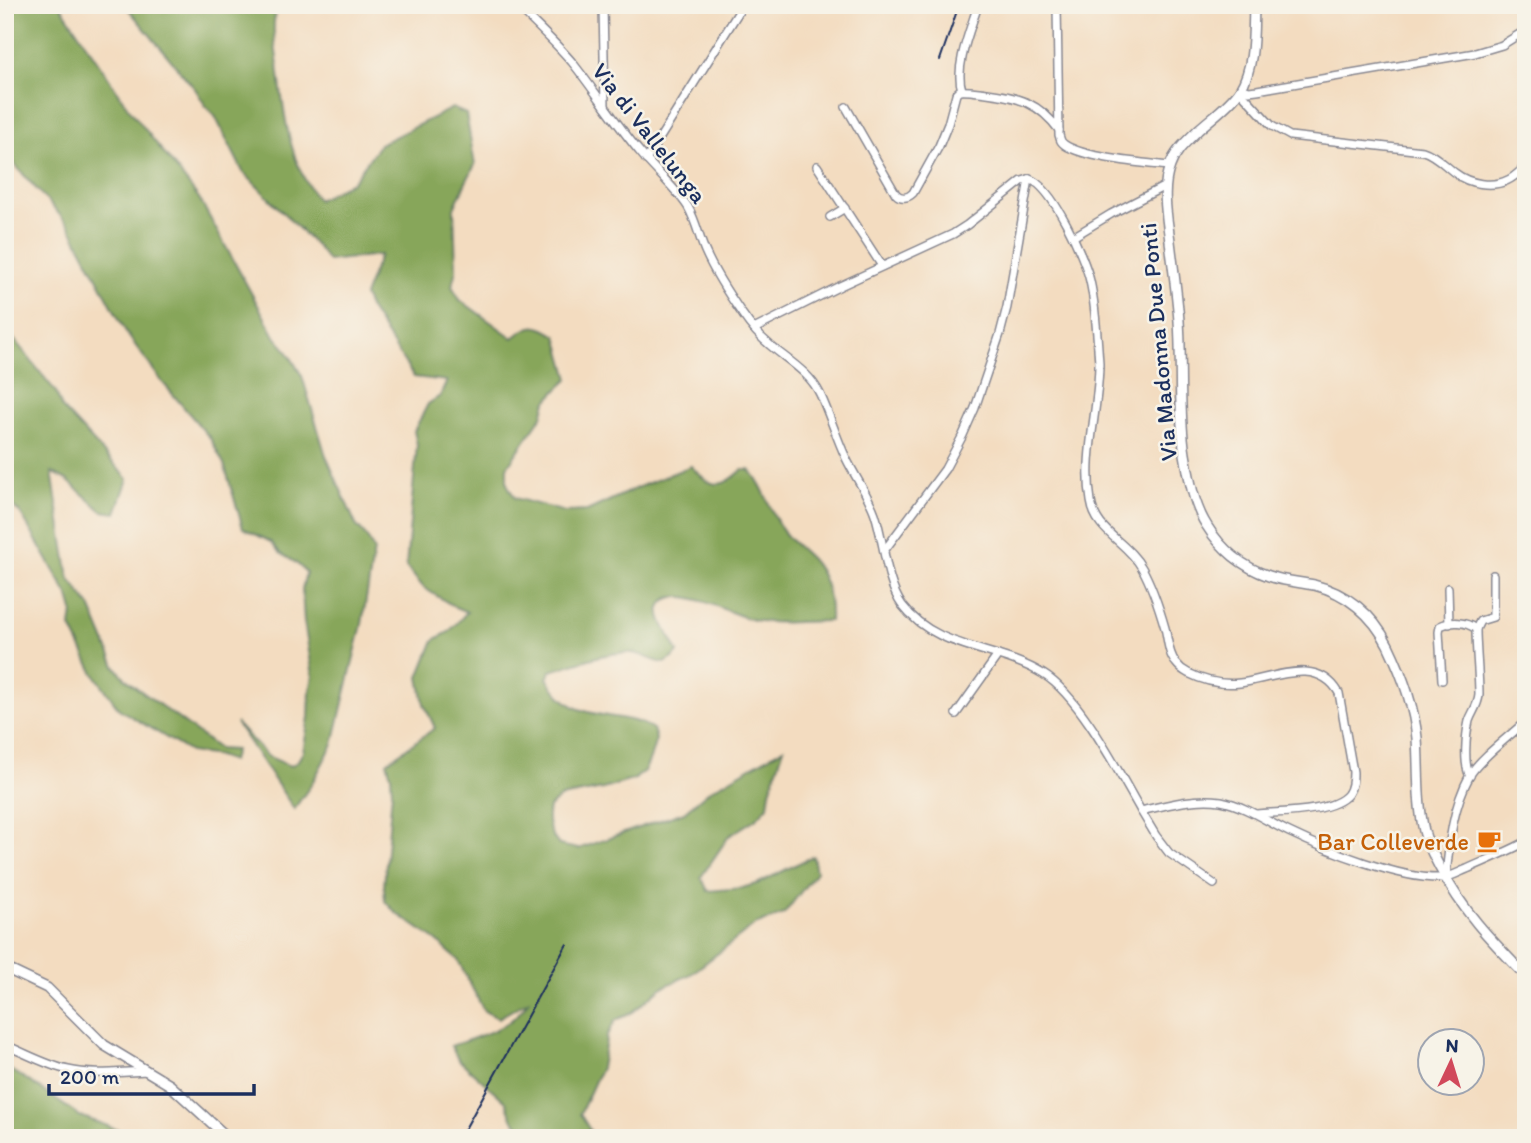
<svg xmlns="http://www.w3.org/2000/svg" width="1531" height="1143" viewBox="0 0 1531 1143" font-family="Itim,sans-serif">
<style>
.forest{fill:#87a65a;stroke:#516a5c;stroke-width:2}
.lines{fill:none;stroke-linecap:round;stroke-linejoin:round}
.minor-casing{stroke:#87868f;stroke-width:10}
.major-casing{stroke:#87868f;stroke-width:12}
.minor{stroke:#fff;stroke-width:7}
.major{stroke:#fff;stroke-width:9}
.rail{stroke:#1b2f5e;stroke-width:2}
.labels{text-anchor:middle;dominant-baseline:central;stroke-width:5;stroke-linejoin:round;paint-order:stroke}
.street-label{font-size:24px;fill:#1b2f5e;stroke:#f7f3e8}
.food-label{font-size:24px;fill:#c56008;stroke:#f7f3e8;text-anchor:end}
</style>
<rect width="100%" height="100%" fill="#f7f3e8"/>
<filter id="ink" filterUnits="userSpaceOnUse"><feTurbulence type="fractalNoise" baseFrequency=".0143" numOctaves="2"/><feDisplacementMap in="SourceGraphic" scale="14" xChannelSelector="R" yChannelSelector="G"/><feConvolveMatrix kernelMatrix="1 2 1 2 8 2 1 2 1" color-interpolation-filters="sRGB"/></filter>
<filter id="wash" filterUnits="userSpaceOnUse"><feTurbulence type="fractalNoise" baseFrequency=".00686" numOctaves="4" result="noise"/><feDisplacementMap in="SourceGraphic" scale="28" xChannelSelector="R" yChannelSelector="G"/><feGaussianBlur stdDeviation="1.57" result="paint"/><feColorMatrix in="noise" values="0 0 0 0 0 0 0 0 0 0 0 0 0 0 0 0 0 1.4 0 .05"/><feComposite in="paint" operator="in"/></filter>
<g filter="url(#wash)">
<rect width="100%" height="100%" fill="#f3dcc0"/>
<g class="forest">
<polygon points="5,5 60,5 127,106 199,198 276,338 286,349 302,376 326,456 356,525 366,536 374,550 362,624 333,744 311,785 294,809 236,723 267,756 290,766 297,762 303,752 309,717 310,691 313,676 304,622 302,589 306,572 296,563 280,553 271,542 243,528 224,464 210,438 163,383 127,334 69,225 5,154"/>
<path d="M125,5H277C271,25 275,44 278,65C283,109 289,164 318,200L352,182L380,144L452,108L466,114L475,165L467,180L454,208L456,270L452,286L460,300L513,338C532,322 537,324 557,336L569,379L558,389L546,402L542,416L507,467V484L515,498L565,512L587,511L639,487L691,466C710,487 720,491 742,470H750C764,486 768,505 778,523C786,539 800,547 811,559C826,576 831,599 830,621C805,621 778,625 754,620C730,614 707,599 682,597C673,596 663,598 660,608C657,619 673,641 678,652L673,658L665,663C655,662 647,657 638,654C614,648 574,664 551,671L547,678C576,729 613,706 653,729L656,739L650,759L645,770L635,779L603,789L561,797L549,807C546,823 549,833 559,845L578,849L684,812L709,791L784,748L770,791L768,806L757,818L729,836L701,877L708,891L742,888L759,883L813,856L816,872L784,914L755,925L691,974L661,988L633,1012L616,1020L607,1035L601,1068L580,1114L590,1130L587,1138H533L513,1120L506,1102L458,1059L451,1046C481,1035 511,1030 528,1001L498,1018L484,1011L458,960L437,941L395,912L385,901L384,886L392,791L391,776L387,762L435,728L424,704L419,677L434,640L449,632L467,612L455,607L424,588L406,567L417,444L414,431L428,404L440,396L447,381L414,377L370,309L364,296L380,255L328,261L320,250L243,172L215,116L205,105L196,90Z"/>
<polygon points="5,328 56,392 62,408 128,479 116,513 102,511 67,480 52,472 69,578 90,606 115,666 125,678 137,688 219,749 235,750 232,761 218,756 190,752 119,709 93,672 71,627 73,611 69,597 21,514 5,498"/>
<polygon points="5,1067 26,1079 80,1116 141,1138 5,1138"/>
</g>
</g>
<g filter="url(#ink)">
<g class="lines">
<g class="minor-casing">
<g id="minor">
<path d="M516,5C535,24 555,42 572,62C595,91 615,122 639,151C654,170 675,187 688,207C696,221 699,237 705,251C715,274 729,295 743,315C751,327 760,337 771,346C789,361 810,373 820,394C830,415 836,437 846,458C855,477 868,494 875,514C884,541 886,583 902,605C937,651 998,646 1043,674C1080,696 1119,773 1141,811C1166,805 1195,797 1221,801C1246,806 1266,821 1289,832C1326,850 1402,880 1442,878C1451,877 1459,872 1467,869C1487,860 1507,852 1526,842"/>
<polyline points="603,5 605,106"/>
<path d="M1057,5L1059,135C1061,141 1060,141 1065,145C1085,158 1144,163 1169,166"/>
<polyline points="1241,88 1249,91 1257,90 1475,53 1502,45 1526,30"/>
<path d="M962,90C954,67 971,28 978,5"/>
<path d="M1239,90L1272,126L1290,136L1423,151C1436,155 1444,165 1455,173C1469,184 1492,188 1508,180C1515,177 1520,171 1526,166"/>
<path d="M846,107L896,194C901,199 908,198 913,193L939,146L948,124L956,94L959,91C968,90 977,92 987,93C1019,97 1039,103 1059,130"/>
<polyline points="646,160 743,5"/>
<polyline points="817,166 882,266"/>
<path d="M1029,179C1052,185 1085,258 1090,281C1096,307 1097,336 1099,363C1099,409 1083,455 1091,501C1095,532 1128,542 1142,568C1152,586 1159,607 1165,628C1168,639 1168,654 1176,663C1179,667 1184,671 1188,673C1204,681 1223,685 1240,683C1272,679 1317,655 1339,693L1353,772C1353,779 1353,787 1348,794C1333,813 1280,812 1257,814"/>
<polyline points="830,217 845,208"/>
<polyline points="1073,237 1111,214 1165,186"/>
<polyline points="754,329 840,286 953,234 967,225 1022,181 1029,179"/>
<polyline points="884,551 945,469 963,435 975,408 1000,334 1007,307 1029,179"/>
<polyline points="1448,588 1449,624"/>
<polyline points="1476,629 1480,621 1493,617 1493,575"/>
<path d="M1442,680L1439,632L1440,626C1451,621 1465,621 1476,629C1476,650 1479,674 1479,695C1478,706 1472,712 1469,721C1466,734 1463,765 1470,776"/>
<polyline points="956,714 998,655"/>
<polyline points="1141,811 1156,836 1169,853 1214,884"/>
<path d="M1446,877C1449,843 1453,806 1470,775C1479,759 1511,735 1526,721"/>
<path d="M5,1045C25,1053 46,1065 68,1070C93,1076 120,1072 146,1071"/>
</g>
</g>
<g class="major-casing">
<g id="major">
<path d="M1254,5C1253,33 1255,66 1240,90C1229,106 1212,117 1198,130C1187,141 1175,151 1170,166C1161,189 1167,217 1170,241C1173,267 1177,294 1179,321C1182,365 1178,410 1185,454C1189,478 1194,506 1207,526C1221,549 1243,567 1269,576C1283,581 1299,582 1314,585C1347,593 1373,615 1388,645C1402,674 1414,706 1417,738C1419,769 1417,801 1424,831C1427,844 1434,856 1440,868C1464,913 1491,940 1526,976"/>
<polyline points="5,968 47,988 104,1045 170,1085 228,1138"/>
</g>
</g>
<use href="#minor" class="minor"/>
<use href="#major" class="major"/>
<g class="rail">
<polyline points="940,60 959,5"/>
<polyline points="460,1138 567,944"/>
</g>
</g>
</g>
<defs>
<g id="cafe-bare" transform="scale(1.89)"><path d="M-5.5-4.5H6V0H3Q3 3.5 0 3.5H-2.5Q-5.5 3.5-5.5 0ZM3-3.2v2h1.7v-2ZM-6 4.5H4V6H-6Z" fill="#e8710a" stroke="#f7f3e8" stroke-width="2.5" paint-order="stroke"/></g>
</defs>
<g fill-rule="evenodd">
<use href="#cafe-bare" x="1489" y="841"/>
</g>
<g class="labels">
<g class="street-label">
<text transform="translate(650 133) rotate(52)">Via di Vallelunga</text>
<text transform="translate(1158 342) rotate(-95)">Via Madonna Due Ponti</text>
</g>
<g class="food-label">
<text x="1469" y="841">Bar Colleverde</text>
</g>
</g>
<rect width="1531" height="1143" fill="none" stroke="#f7f3e8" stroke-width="28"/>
<g transform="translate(1451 1062) rotate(4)"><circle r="33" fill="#f7f3e8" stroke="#9fa5b1" stroke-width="2"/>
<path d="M0-5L12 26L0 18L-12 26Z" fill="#d1495b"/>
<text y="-10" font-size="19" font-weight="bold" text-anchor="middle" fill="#1b2f5e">N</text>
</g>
<path d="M49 1084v10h205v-10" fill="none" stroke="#1b2f5e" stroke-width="3.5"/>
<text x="60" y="1084" font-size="21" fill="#1b2f5e" stroke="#f7f3e8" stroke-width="5" paint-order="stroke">200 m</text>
</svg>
